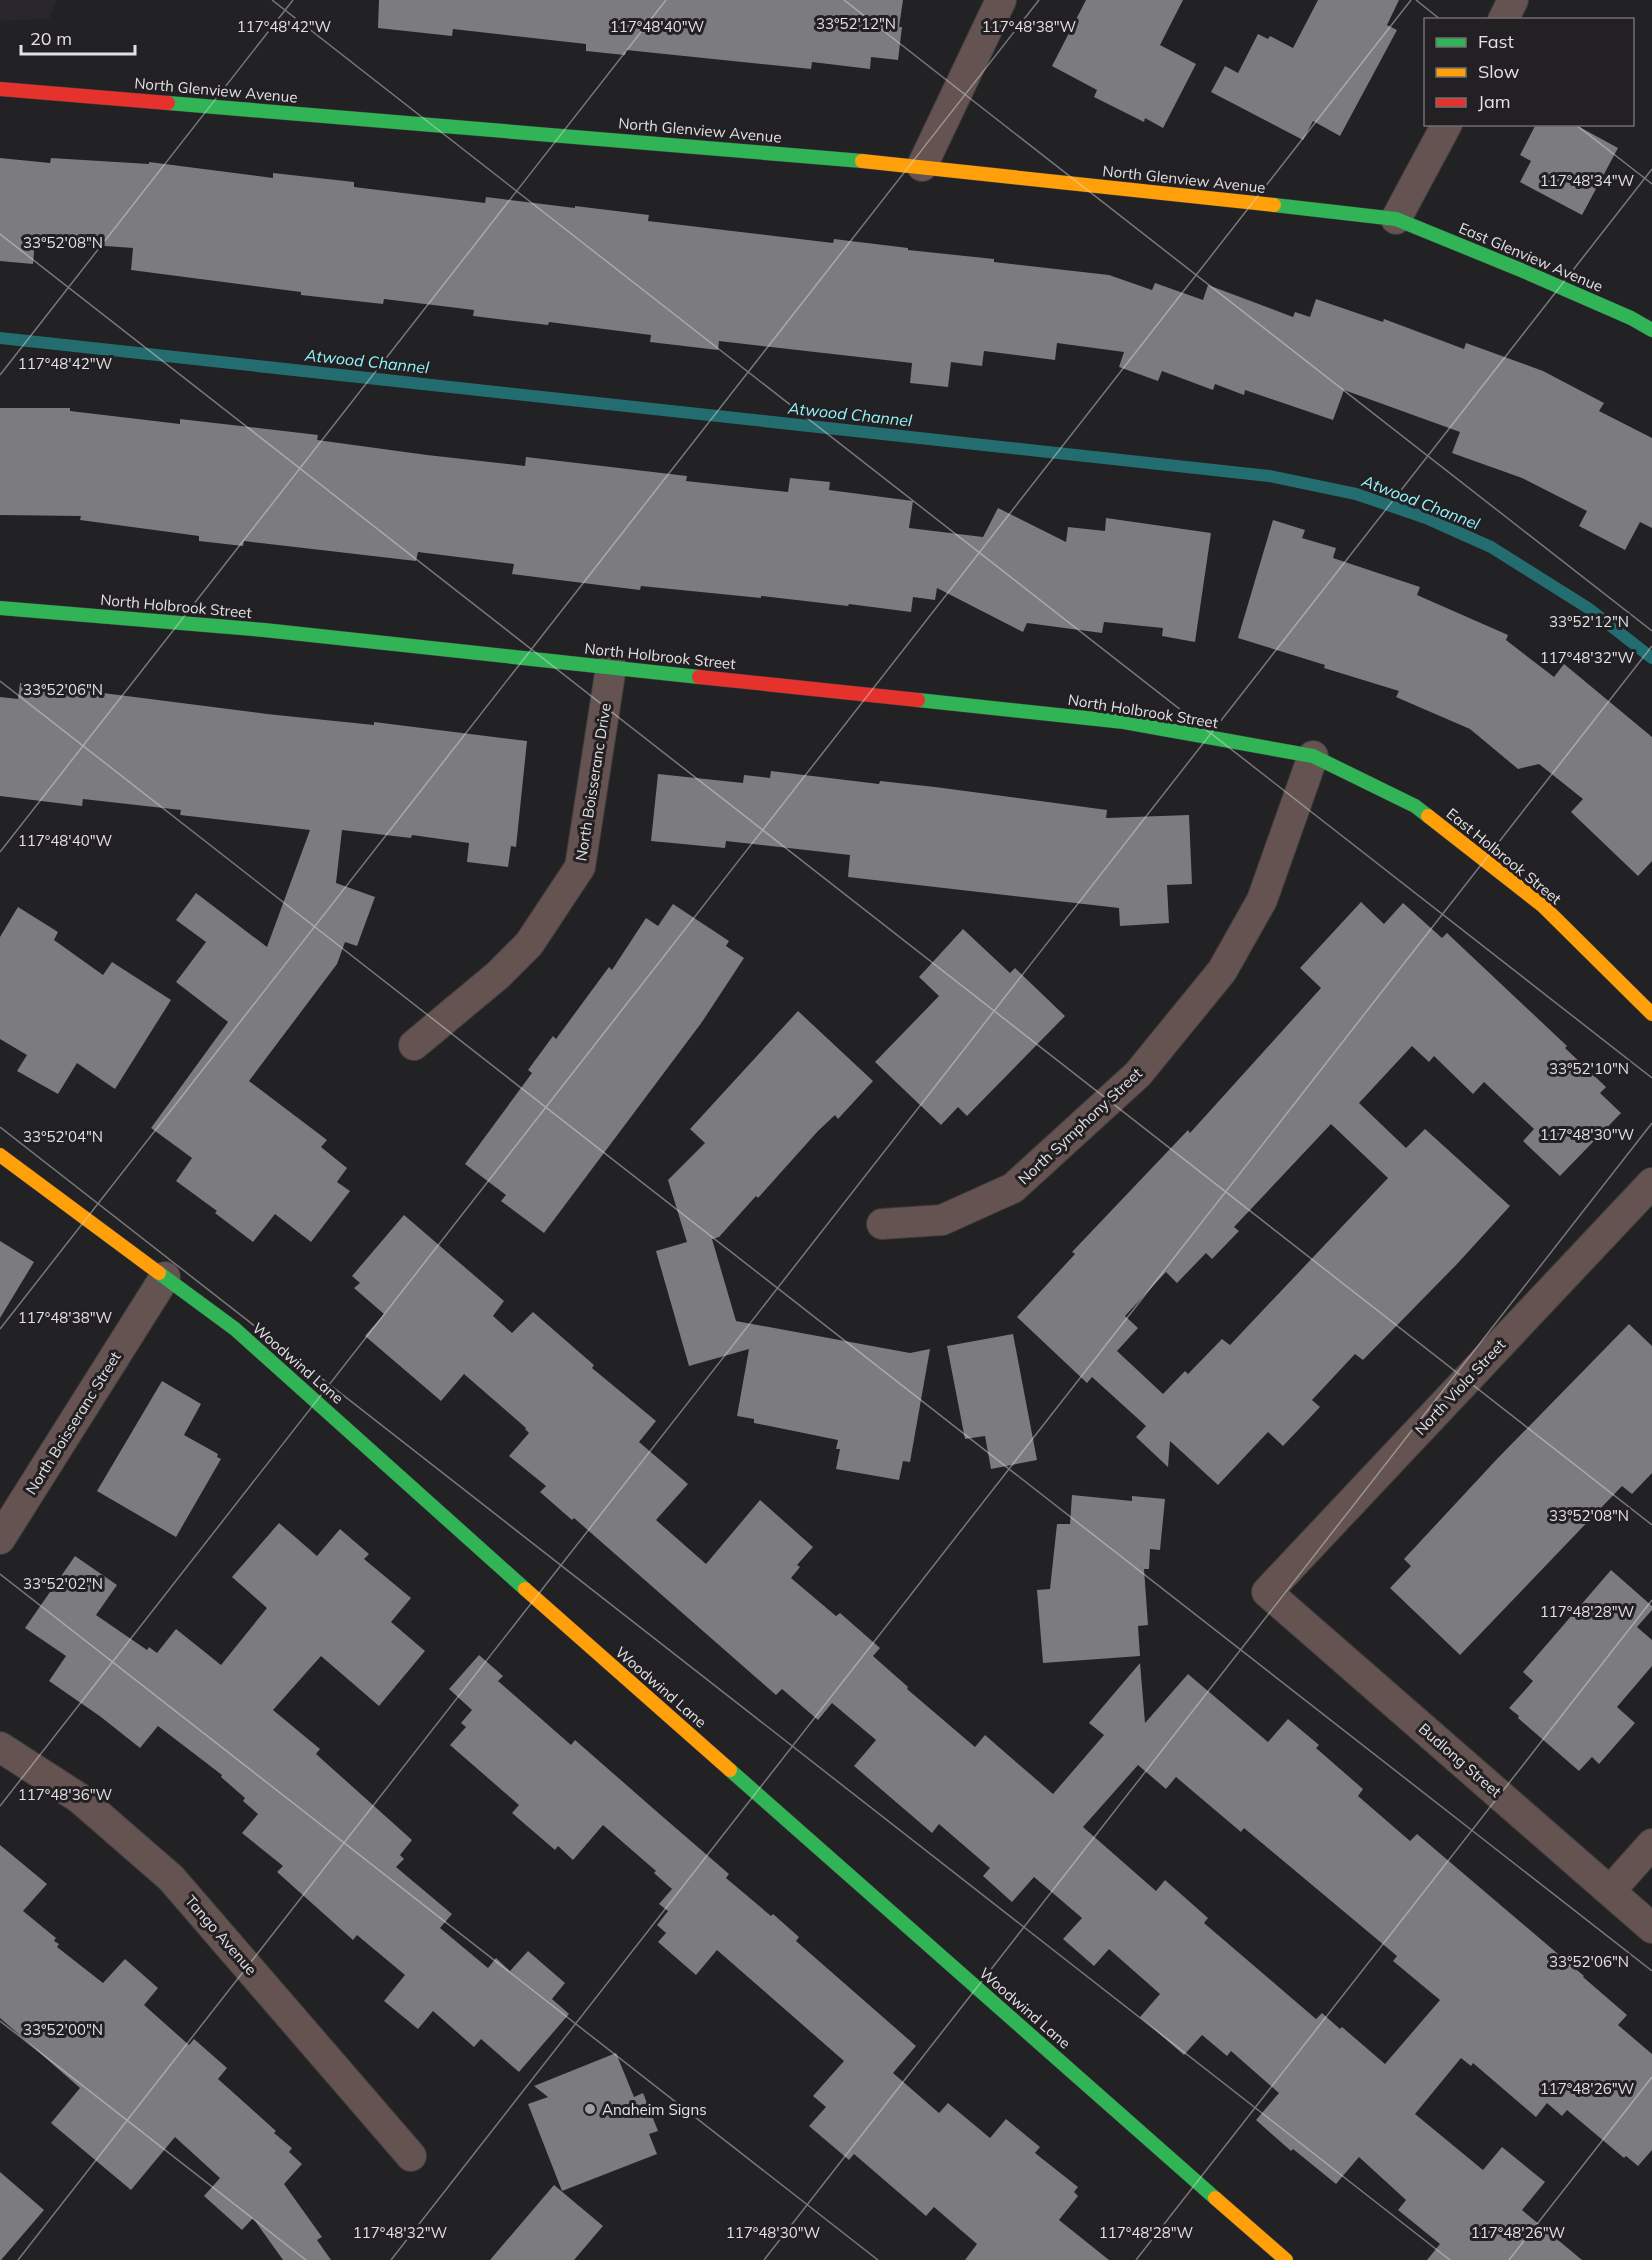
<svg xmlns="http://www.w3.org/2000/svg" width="1652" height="2260" viewBox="0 0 1652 2260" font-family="Mulish,sans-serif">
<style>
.built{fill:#2b252d}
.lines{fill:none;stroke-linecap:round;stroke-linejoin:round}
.stream{stroke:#236c6f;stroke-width:12}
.building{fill:#7c7b7d;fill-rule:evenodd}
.street-casing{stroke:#3d3c3e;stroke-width:32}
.fast-casing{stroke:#3d3c3e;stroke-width:15}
.slow-casing{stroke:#3d3c3e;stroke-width:15}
.jam-casing{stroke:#3d3c3e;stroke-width:15}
.street{stroke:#645350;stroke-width:30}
.fast{stroke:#30b455;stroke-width:14}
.slow{stroke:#ff9f0a;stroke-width:14}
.jam{stroke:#e5322d;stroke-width:14}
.ticks{fill:none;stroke:#e3e1e4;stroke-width:1.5;stroke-opacity:0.45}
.poi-dot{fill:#9f9ea0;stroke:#232024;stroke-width:2}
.labels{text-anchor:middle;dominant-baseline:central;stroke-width:6;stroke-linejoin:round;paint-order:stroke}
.street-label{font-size:15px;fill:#e3e1e4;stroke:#232024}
.poi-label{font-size:15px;fill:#e3e1e4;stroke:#232024;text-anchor:start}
.water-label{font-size:16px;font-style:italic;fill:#92f5f9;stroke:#232024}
.ticks-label{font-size:15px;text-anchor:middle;fill:#e3e1e4;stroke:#232024;stroke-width:6;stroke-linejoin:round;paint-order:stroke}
</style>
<rect width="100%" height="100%" fill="#222123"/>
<polygon class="built" points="0,0 57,0 49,19 0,21"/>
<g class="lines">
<polyline class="stream" points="0,338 1269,476 1356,494 1426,518 1491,547 1588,608 1652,658"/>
</g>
<g class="building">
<polygon points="379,0 903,0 899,27 902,27 898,60 871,57 870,69 812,62 811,69 626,50 625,55 586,51 586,44 453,29 452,36 378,28"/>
<polygon points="1086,0 1183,0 1160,45 1196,64 1163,128 1145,118 1144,122 1094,97 1097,90 1052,66"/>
<polygon points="1318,0 1399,0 1387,25 1397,30 1340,136 1313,121 1303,140 1211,92 1225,66 1238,73 1258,34 1268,39 1270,36 1293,48"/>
<polygon points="1536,124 1574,124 1618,148 1582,215 1520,182 1531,161 1520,155"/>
<polygon points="0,158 50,163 51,158 149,164 149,162 273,178 273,173 354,182 354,187 485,203 486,197 575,208 575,206 649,215 648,221 833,243 834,239 908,248 908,250 994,259 994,262 1109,275 1152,290 1155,283 1203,300 1208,285 1293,317 1295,312 1310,317 1316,299 1383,322 1384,319 1464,349 1466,343 1543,371 1604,403 1599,411 1652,438 1652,528 1640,522 1625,550 1579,526 1587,511 1522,478 1452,453 1460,432 1344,390 1333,420 1245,390 1244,395 1215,384 1213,390 1162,371 1158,381 1119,367 1124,352 1057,343 1055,360 984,351 982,366 951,362 948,387 910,383 912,363 719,341 718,350 650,342 651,335 549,322 548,325 473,316 474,310 384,299 383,304 301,295 301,292 131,270 133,248 35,241 33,264 0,261"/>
<polygon points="0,408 70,408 70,411 180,424 180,419 318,435 317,440 427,455 525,466 526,457 687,476 686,481 788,492 790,478 830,482 829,490 913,501 909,528 983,537 998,508 1066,542 1068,527 1105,531 1106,518 1211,533 1195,642 1162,636 1163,628 1104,622 1102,633 1027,623 1023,632 937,588 935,600 913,597 911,612 849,604 848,606 761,596 761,598 641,586 640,590 599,585 512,574 514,564 418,552 416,561 244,541 243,546 199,541 199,536 80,520 81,516 0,515"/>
<polygon points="1273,520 1305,530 1302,538 1336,548 1333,558 1420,587 1417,595 1508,635 1506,640 1554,677 1564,664 1652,737 1652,861 1638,876 1571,812 1583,799 1539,764 1518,769 1470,729 1396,697 1399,691 1324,668 1325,665 1238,638"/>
<polygon points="20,683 65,688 65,683 96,687 95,692 267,714 374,725 374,722 527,741 516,847 511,846 508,867 467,862 469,843 412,835 411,838 342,830 336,883 375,897 357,946 345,942 337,964 249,1081 327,1140 321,1147 347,1168 337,1182 350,1191 311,1242 275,1214 253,1242 215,1213 217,1211 176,1181 192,1158 151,1128 228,1022 176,982 206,942 176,920 196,893 267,947 310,830 180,815 181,810 83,799 82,806 0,796 0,697 18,699"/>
<polygon points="771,771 879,784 880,781 935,787 1107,810 1106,818 1189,815 1192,884 1167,885 1169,923 1120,926 1119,908 848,877 850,855 726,841 725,848 651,841 658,774 743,783 744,775 770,778"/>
<path d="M1361,902L1384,924L1403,903L1442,938L1447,933L1567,1046L1565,1048L1606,1087L1600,1093L1621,1113L1560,1176L1523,1141L1534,1129L1484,1082L1473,1094L1434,1056L1429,1062L1412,1046L1359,1103L1406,1148L1425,1129L1510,1206L1457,1264L1363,1360L1355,1354L1312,1400L1320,1407L1283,1446L1268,1432L1218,1485L1170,1441L1168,1467L1136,1437L1146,1426L1092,1377L1087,1383L1017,1317L1075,1254L1072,1252L1188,1130L1190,1133L1321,988L1300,968ZM1331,1124L1388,1178L1230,1345L1222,1339L1188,1374L1185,1371L1163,1394L1117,1351L1138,1328L1125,1316L1166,1272L1177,1283L1206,1253L1212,1259L1239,1231L1234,1227Z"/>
<polygon points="673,904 729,941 726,946 744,958 702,1022 544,1233 501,1201 506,1195 465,1164 532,1073 528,1070 553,1036 556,1039 609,967 612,970 646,918 658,926"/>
<polygon points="18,907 58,932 54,940 103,975 112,962 171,1000 115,1089 77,1063 58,1094 17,1071 27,1055 0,1039 0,937"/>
<polygon points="963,929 1010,973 1015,968 1065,1016 967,1116 958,1107 941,1125 875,1062 939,996 919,977"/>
<polygon points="798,1011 873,1081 838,1119 835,1115 818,1131 758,1198 756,1196 719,1237 712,1239 736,1321 910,1353 930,1349 910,1462 903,1461 899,1480 836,1469 840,1449 836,1449 838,1440 754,1423 754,1419 737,1416 749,1349 689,1366 656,1251 687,1242 668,1180 705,1143 690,1129"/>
<path d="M404,1215L504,1301L493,1316L512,1333L533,1312L594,1365L592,1368L656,1421L639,1442L688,1484L656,1520L706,1564L760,1500L813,1547L797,1565L800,1567L791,1578L836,1616L840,1613L880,1648L873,1656L908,1687L907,1689L975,1747L985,1735L1053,1794L1104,1735L1089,1723L1140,1663L1145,1723L1188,1674L1268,1742L1288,1719L1319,1745L1316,1748L1363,1789L1358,1796L1410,1841L1417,1834L1584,1976L1583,1977L1627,2015L1618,2025L1652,2054V2150L1638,2166L1626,2156L1624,2158L1567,2110L1562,2116L1547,2103L1536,2117L1473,2063L1471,2066L1461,2058L1415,2114L1483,2170L1502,2147L1545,2182L1522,2210L1582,2260H1427L1440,2244L1398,2210L1406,2200L1359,2157L1336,2184L1293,2149L1291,2151L1256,2120L1279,2093L1231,2051L1227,2056L1202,2035L1184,2055L1140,2017L1160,1994L1109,1949L1094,1966L1063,1939L1082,1918L1034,1877L1012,1902L983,1876L990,1868L939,1824L932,1833L854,1766L876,1740L832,1703L818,1720L782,1689L776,1695L574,1518L572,1520L540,1492L546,1486L509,1456L529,1433L525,1429L526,1428L464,1374L441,1401L365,1336L384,1314L354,1288L360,1283L352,1276ZM1138,1765L1166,1789L1176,1777L1241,1832L1244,1828L1397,1956L1393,1961L1440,2000L1385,2064L1342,2027L1340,2029L1322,2013L1316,2019L1204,1923L1208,1918L1165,1880L1156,1891L1083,1827Z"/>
<polygon points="0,1241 34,1262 0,1318"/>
<polygon points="1629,1324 1652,1346 1652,1473 1632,1494 1622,1486 1460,1655 1390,1588 1411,1566 1404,1559 1497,1459"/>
<polygon points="1013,1334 1037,1460 991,1469 985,1436 965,1439 947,1346"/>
<polygon points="162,1381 201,1404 184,1435 218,1454 217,1457 221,1459 176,1537 97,1491"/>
<polygon points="1072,1495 1132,1501 1132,1496 1165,1499 1160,1550 1150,1549 1149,1569 1144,1569 1148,1625 1138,1626 1140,1656 1043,1663 1037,1590 1050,1589 1057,1524 1070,1524"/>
<polygon points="279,1523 317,1556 340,1529 369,1554 364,1559 411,1598 391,1622 425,1651 379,1706 321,1656 273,1710 320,1749 316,1754 412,1840 400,1855 404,1859 396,1867 452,1914 440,1928 488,1968 496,1958 510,1971 528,1951 565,1983 552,1999 569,2014 519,2072 481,2039 474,2047 433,2011 418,2029 384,2001 405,1975 357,1935 353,1940 277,1872 283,1866 242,1833 258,1814 243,1801 245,1798 221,1777 222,1775 158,1726 140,1748 101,1717 49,1681 66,1656 25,1628 75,1556 117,1585 96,1615 147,1650 149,1647 157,1653 176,1629 221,1665 267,1608 232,1577"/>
<polygon points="1611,1570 1652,1606 1652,1610 1637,1627 1652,1640 1652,1666 1617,1707 1635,1723 1599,1764 1592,1757 1579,1771 1518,1718 1519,1716 1509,1708 1533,1681 1523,1672"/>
<polygon points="479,1655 503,1676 498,1681 571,1745 575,1740 663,1817 729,1874 726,1878 771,1916 773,1914 799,1937 796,1941 916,2046 893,2073 939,2113 948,2103 990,2138 1006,2119 1040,2147 1035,2153 1078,2187 1074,2192 1078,2196 1059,2220 1109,2260 965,2260 977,2244 934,2207 926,2216 854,2154 849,2160 809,2126 826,2107 813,2096 844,2061 717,1950 696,1975 658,1942 666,1933 657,1925 668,1911 659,1904 672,1889 654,1873 656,1871 603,1825 573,1860 558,1846 555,1850 512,1813 519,1805 450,1745 466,1727 461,1723 472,1710 449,1689"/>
<polygon points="0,1845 47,1884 23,1911 56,1938 54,1941 59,1944 57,1947 103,1983 125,1959 158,1988 144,2005 189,2045 194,2039 227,2068 218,2079 276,2131 274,2133 292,2148 289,2152 302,2164 284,2184 322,2237 317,2240 331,2260 283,2260 253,2218 242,2230 204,2196 220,2178 175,2137 131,2190 51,2123 80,2088 0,2018"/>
<polygon points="616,2053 634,2097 643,2093 658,2131 649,2134 657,2154 562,2191 528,2104 548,2097 534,2086"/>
<polygon points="0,2172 44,2210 1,2260 0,2260"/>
<polygon points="554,2185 603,2226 574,2260 490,2260"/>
</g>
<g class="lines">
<g class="street-casing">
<g id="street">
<polyline points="1503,20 1513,0"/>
<polyline points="922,166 1001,0"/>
<polyline points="1396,219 1447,124"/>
<polyline points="414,1045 498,975 529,944 580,867 611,667"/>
<polyline points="1652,1183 1267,1592 1652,1928"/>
<polyline points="882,1224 942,1220 1013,1188 1138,1074 1222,971 1262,900 1313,756"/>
<polyline points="0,1539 165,1277"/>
<polyline points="0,1747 79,1798 171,1878 411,2156"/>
<polyline points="1610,1891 1652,1844"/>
</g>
</g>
<g class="fast-casing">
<g id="fast">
<polyline points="168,103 862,161"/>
<polyline points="1274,205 1396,219 1521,270 1631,318 1652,330"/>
<polyline points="0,608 264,630 699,677"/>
<polyline points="918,700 1124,722 1313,756 1415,806 1428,816"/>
<polyline points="159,1273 235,1329 525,1589"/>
<polyline points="730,1770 1215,2198"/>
</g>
</g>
<g class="slow-casing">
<g id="slow">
<polyline points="862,161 1274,205"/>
<polyline points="1428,816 1543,906 1652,1014"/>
<polyline points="0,1155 159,1273"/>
<polyline points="525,1589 730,1770"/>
<polyline points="1215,2198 1286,2260"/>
</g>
</g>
<g class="jam-casing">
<g id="jam">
<polyline points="0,89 168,103"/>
<polyline points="699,677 918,700"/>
</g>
</g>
<use href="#street" class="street"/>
<use href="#fast" class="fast"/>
<use href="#slow" class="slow"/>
<use href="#jam" class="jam"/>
</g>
<path class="ticks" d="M272,0L1652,1078M844,0L1652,631M1416,0L1441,20M1575,124L1652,184M0,234L1652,1525M0,375L293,0M0,681L1652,1971M0,852L666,0M0,1127L1450,2260M0,1329L1039,0M0,1574L878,2260M0,1806L1411,0M0,2021L306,2260M18,2260L1652,169M391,2260L1652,646M764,2260L1652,1123M1136,2260L1652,1600M1509,2260L1652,2077"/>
<circle class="poi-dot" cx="590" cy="2109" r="6"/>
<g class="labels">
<g class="street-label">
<text transform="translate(216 90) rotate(5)">North Glenview Avenue</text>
<text transform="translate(700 130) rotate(5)">North Glenview Avenue</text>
<text transform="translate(1184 179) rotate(6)">North Glenview Avenue</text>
<text transform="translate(1531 257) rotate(23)">East Glenview Avenue</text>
<text transform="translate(176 606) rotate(5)">North Holbrook Street</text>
<text transform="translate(660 656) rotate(6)">North Holbrook Street</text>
<text transform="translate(1143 711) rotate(9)">North Holbrook Street</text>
<text transform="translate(593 782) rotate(-81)">North Boisseranc Drive</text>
<text transform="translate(1504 856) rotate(39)">East Holbrook Street</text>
<text transform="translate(1080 1126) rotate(-43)">North Symphony Street</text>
<text transform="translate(298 1363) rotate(41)">Woodwind Lane</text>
<text transform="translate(1460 1387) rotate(-47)">North Viola Street</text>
<text transform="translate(73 1423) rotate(-58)">North Boisseranc Street</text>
<text transform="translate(661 1687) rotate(41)">Woodwind Lane</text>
<text transform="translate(1460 1760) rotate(41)">Budlong Street</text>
<text transform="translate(221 1935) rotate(49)">Tango Avenue</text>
<text transform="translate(1025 2008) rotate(41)">Woodwind Lane</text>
</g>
<g class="poi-label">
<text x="602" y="2109">Anaheim Signs</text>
</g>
<g class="water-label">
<text transform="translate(367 361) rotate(6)">Atwood Channel</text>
<text transform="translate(850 414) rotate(6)">Atwood Channel</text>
<text transform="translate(1421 502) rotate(21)">Atwood Channel</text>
</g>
</g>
<g class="ticks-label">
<text x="856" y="29">33°52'12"N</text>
<text x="284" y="32">117°48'42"W</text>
<text x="657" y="32">117°48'40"W</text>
<text x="1029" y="32">117°48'38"W</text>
<text x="1587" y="186">117°48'34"W</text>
<text x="63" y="248">33°52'08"N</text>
<text x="65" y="369">117°48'42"W</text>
<text x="1589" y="627">33°52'12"N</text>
<text x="1587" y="663">117°48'32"W</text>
<text x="63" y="695">33°52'06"N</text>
<text x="65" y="846">117°48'40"W</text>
<text x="1589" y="1074">33°52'10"N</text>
<text x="1587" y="1140">117°48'30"W</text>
<text x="63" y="1142">33°52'04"N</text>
<text x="65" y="1323">117°48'38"W</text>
<text x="1589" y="1521">33°52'08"N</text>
<text x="63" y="1589">33°52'02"N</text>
<text x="1587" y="1617">117°48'28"W</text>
<text x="65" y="1800">117°48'36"W</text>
<text x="1589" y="1967">33°52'06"N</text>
<text x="63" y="2035">33°52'00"N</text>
<text x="1587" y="2094">117°48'26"W</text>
<text x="400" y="2238">117°48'32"W</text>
<text x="773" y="2238">117°48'30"W</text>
<text x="1146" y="2238">117°48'28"W</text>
<text x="1518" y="2238">117°48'26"W</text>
</g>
<rect x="1424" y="18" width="210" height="108" fill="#232024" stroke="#706d71" stroke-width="1.5"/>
<rect x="1436" y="38" width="30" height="9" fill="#30b455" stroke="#706d71" stroke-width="1.5"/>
<text x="1478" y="48" font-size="18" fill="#e3e1e4">Fast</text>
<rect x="1436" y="68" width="30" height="9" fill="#ff9f0a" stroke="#706d71" stroke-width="1.5"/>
<text x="1478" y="78" font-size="18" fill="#e3e1e4">Slow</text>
<rect x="1436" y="98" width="30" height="9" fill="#e5322d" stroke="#706d71" stroke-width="1.5"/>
<text x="1478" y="108" font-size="18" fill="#e3e1e4">Jam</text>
<path d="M21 45v9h114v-9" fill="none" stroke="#e3e1e4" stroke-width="3"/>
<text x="30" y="45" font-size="18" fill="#e3e1e4" stroke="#232024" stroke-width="4.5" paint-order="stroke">20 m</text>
</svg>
